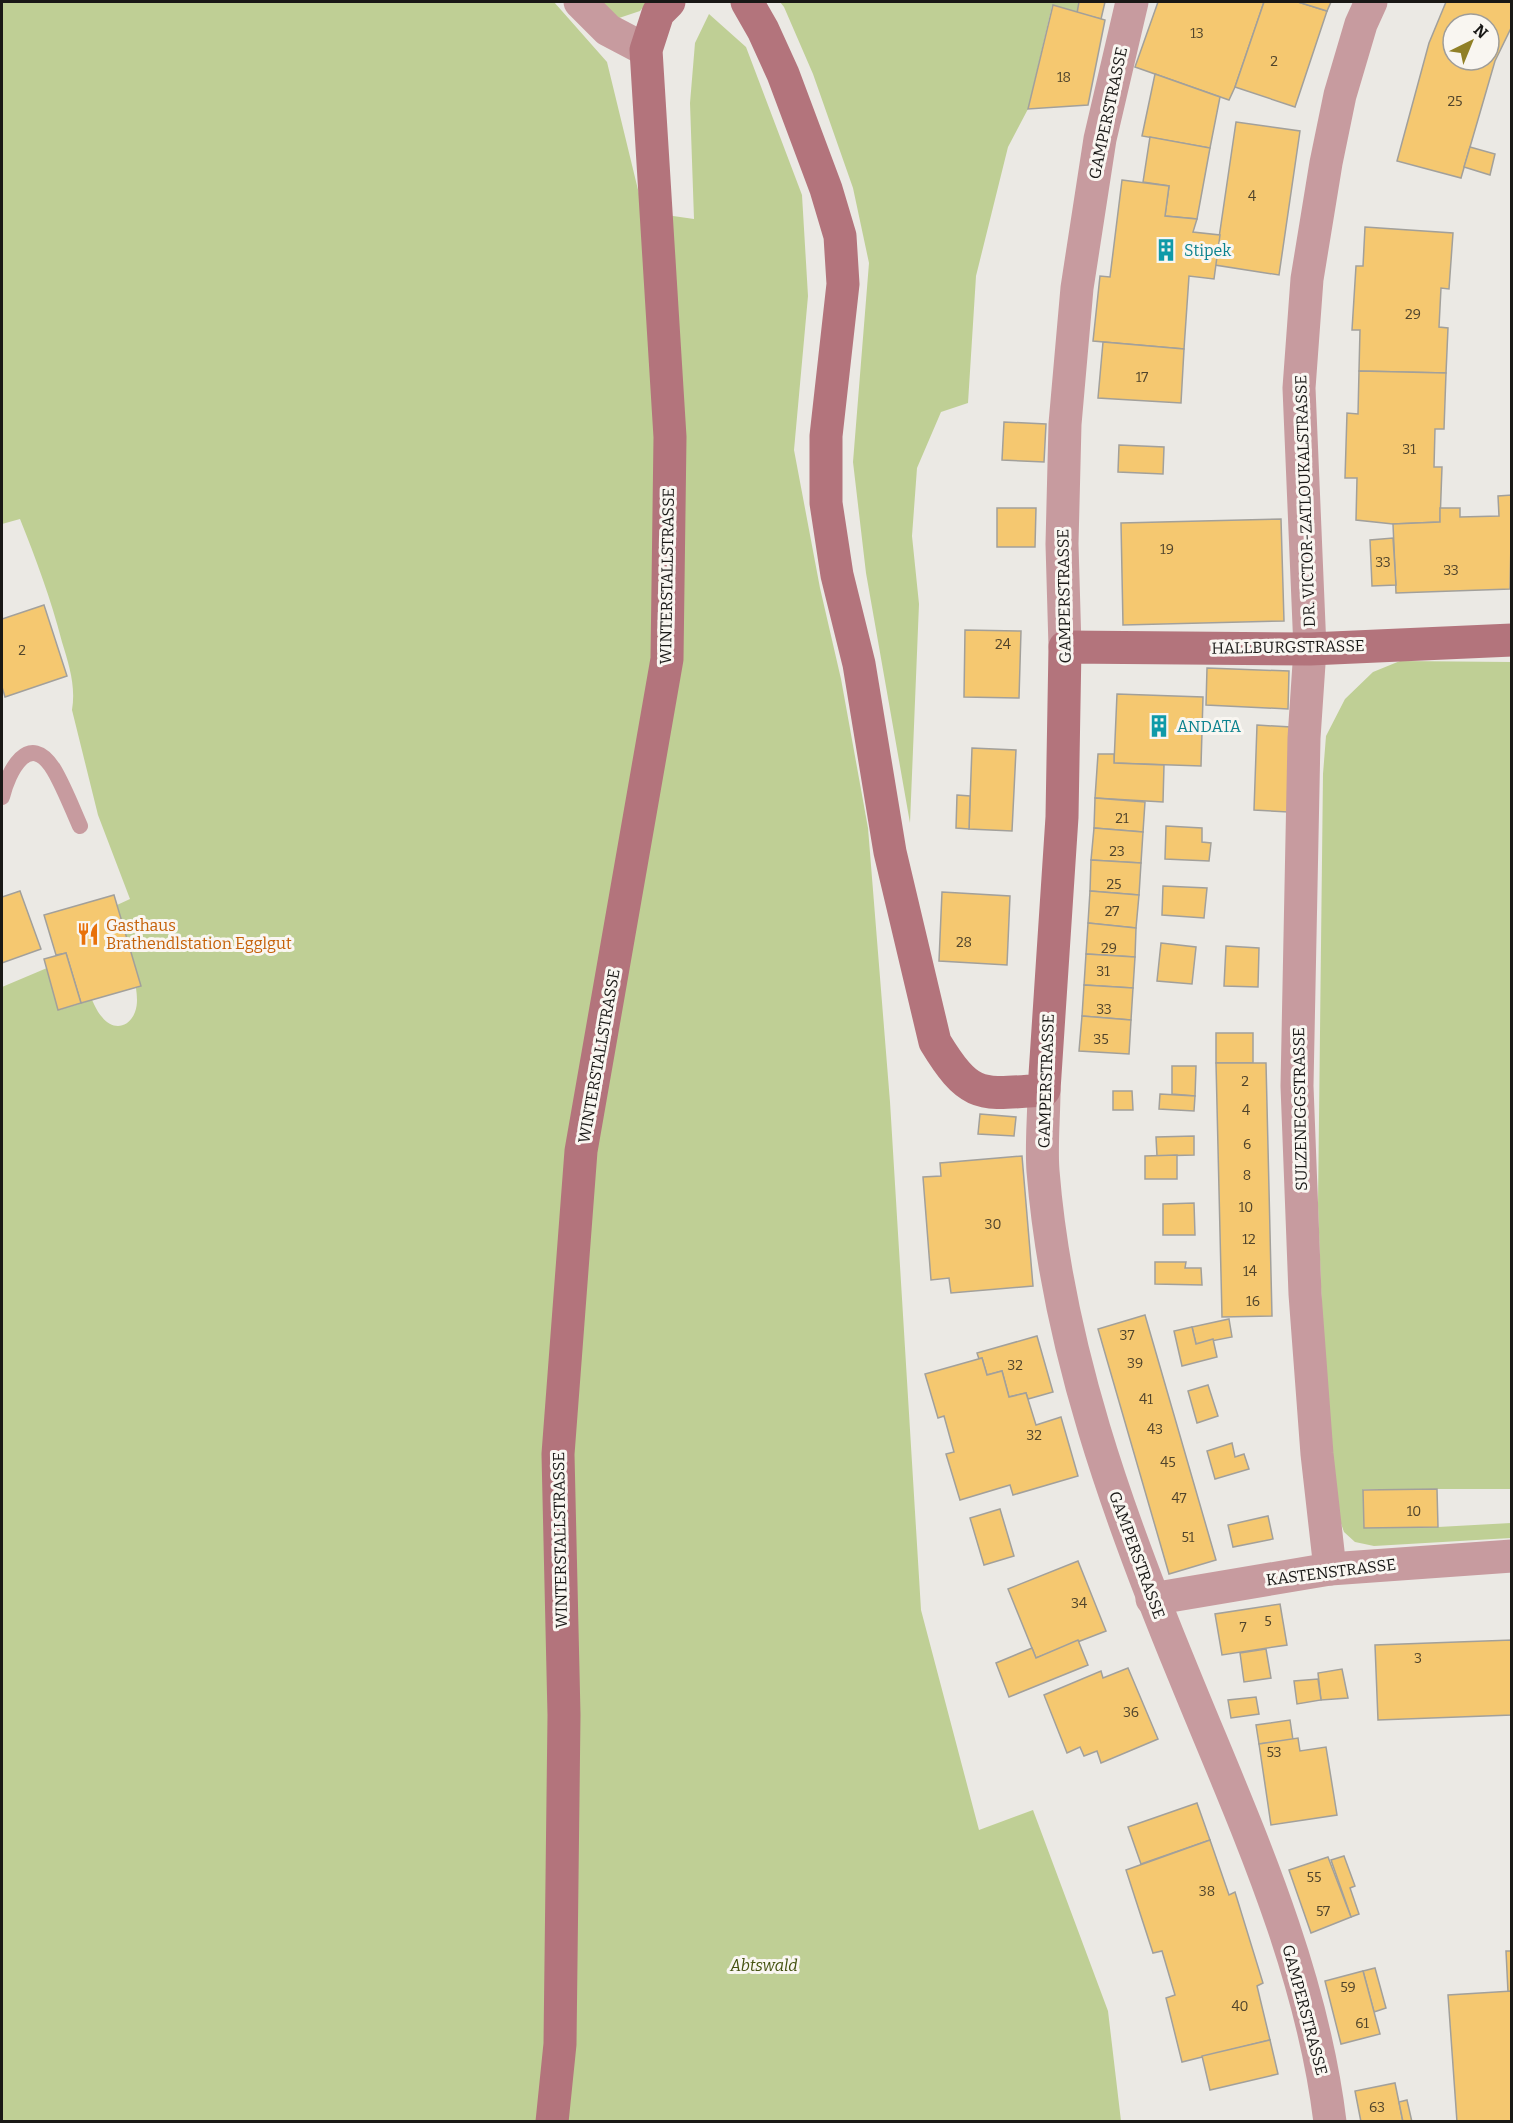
<svg xmlns="http://www.w3.org/2000/svg" width="1513" height="2123" viewBox="0 0 1513 2123" font-family="Bitter,serif">
<style>
.green{fill:#bfcf95}
.building{fill:#f5c870;stroke:#a2a09b;stroke-width:1.5;fill-rule:evenodd}
.lines{fill:none;stroke-linecap:round;stroke-linejoin:round}
.lane{stroke:#c79b9f;stroke-width:16}
.street{stroke:#c79b9f;stroke-width:33}
.secondary{stroke:#b3747c;stroke-width:33}
.labels{text-anchor:middle;dominant-baseline:central;stroke-width:6;stroke-linejoin:round;paint-order:stroke}
.number-label{font-size:14px;fill:#50442c}
.street-label{font-size:16px;fill:#191816;stroke:#f9f6f1}
.culture-label{font-size:16px;fill:#0d838f;stroke:#f9f6f1;text-anchor:start}
.food-label{font-size:16px;fill:#c56008;stroke:#f9f6f1;text-anchor:start}
.park-label{font-size:16px;font-style:italic;fill:#43510f;stroke:#f9f6f1}
</style>
<rect width="100%" height="100%" fill="#ebe9e4"/>
<g class="green">
<path d="M2,2H554L607,62L640,198L666,215L694,219L690,103L695,43L709,14L746,47L802,195L808,296L794,450L820,588L841,679L868,828L890,1102L921,1610L979,1830L1033,1810L1108,2011L1121,2121H2V987L47,968L59,1010L92,1000C95,1006 98,1013 102,1017C113,1031 129,1028 135,1012C138,1004 137,996 136,988L141,986L117,905L130,899L98,815L72,710C76,686 69,665 62,642C51,599 36,559 20,519L2,524Z"/>
<polygon points="594,2 647,2 640,11 619,18"/>
<polygon points="780,2 1079,2 1077,13 1052,6 1028,109 1008,147 976,276 968,403 941,412 917,468 912,536 919,604 910,823 866,573 853,462 869,263 853,188 813,74 784,7"/>
<polygon points="1400,661 1511,662 1511,1489 1363,1489 1364,1528 1438,1527 1511,1523 1511,1538 1374,1546 1355,1542 1344,1532 1337,1512 1326,1422 1318,1205 1323,774 1326,736 1345,699 1373,672"/>
</g>
<g class="building">
<polygon points="1079,2 1105,2 1101,19 1077,13"/>
<polygon points="1158,2 1264,2 1235,87 1229,100 1135,67"/>
<polygon points="1264,2 1298,2 1327,11 1295,107 1235,87"/>
<polygon points="1298,2 1331,2 1327,11"/>
<path d="M1446,2H1512V26L1495,61L1461,178L1397,161L1429,43ZM1453,24H1489V60H1453Z"/>
<polygon points="1053,5 1105,20 1088,105 1028,109"/>
<polygon points="1155,74 1220,97 1210,148 1142,136"/>
<polygon points="1236,122 1300,131 1279,275 1215,265"/>
<polygon points="1150,137 1210,148 1197,219 1165,216 1169,186 1143,182"/>
<polygon points="1470,147 1495,154 1490,175 1464,167"/>
<polygon points="1122,180 1169,186 1165,216 1197,219 1193,232 1220,235 1214,279 1189,276 1184,349 1093,341 1100,276 1110,277"/>
<polygon points="1365,227 1453,233 1449,289 1441,288 1439,327 1448,328 1446,373 1359,371 1360,330 1352,330 1356,266 1363,266"/>
<polygon points="1103,342 1184,349 1181,403 1098,398"/>
<polygon points="1359,371 1446,373 1444,429 1435,429 1434,467 1442,467 1440,522 1393,524 1356,520 1357,478 1345,478 1347,413 1358,414"/>
<polygon points="1004,422 1046,424 1044,462 1002,460"/>
<polygon points="1119,445 1164,447 1163,474 1118,472"/>
<polygon points="1512,495 1510,589 1396,593 1393,524 1440,522 1440,508 1460,508 1460,517 1499,516 1498,496"/>
<polygon points="997,508 1036,508 1035,547 997,547"/>
<polygon points="1281,519 1284,621 1123,625 1121,523"/>
<polygon points="1393,538 1396,585 1372,586 1370,540"/>
<polygon points="44,605 67,676 5,697 2,687 2,619"/>
<polygon points="965,630 1021,631 1019,698 964,697"/>
<polygon points="1207,668 1289,671 1288,709 1206,705"/>
<polygon points="1117,694 1203,697 1201,766 1114,763"/>
<polygon points="1257,725 1291,727 1288,812 1254,810"/>
<polygon points="972,748 1016,750 1012,831 969,829"/>
<polygon points="1098,754 1114,754 1114,763 1164,765 1163,802 1095,798"/>
<polygon points="957,795 970,796 969,829 956,828"/>
<polygon points="1095,798 1145,802 1143,832 1094,828"/>
<polygon points="1166,826 1202,828 1202,842 1211,843 1209,861 1165,859"/>
<polygon points="1094,828 1143,832 1141,863 1091,860"/>
<polygon points="1091,860 1141,863 1139,895 1090,891"/>
<polygon points="1163,886 1207,888 1204,918 1162,915"/>
<polygon points="20,891 41,949 2,963 2,897"/>
<polygon points="1090,891 1139,895 1136,928 1088,923"/>
<polygon points="942,892 1010,896 1007,965 939,961"/>
<polygon points="114,895 141,986 81,1003 66,953 56,955 44,915"/>
<polygon points="1088,923 1136,928 1135,957 1086,954"/>
<polygon points="1161,943 1196,947 1192,984 1157,981"/>
<polygon points="1226,946 1259,948 1258,987 1224,986"/>
<polygon points="66,953 81,1003 58,1010 44,959"/>
<polygon points="1086,954 1135,957 1133,988 1084,985"/>
<polygon points="1084,985 1133,988 1131,1020 1082,1016"/>
<polygon points="1082,1016 1131,1020 1129,1054 1079,1051"/>
<rect x="1216" y="1033" width="37" height="30"/>
<polygon points="1216,1063 1266,1063 1272,1316 1222,1317"/>
<polygon points="1172,1066 1196,1066 1195,1096 1172,1094"/>
<polygon points="1113,1091 1132,1091 1133,1110 1113,1110"/>
<polygon points="1160,1094 1195,1096 1194,1111 1159,1109"/>
<polygon points="980,1114 1016,1117 1014,1136 978,1134"/>
<polygon points="1194,1136 1194,1155 1157,1156 1156,1137"/>
<polygon points="1177,1155 1177,1179 1145,1179 1145,1156"/>
<polygon points="1022,1156 1033,1286 951,1293 949,1278 931,1280 923,1177 941,1176 940,1163"/>
<polygon points="1194,1203 1195,1235 1163,1235 1163,1204"/>
<polygon points="1155,1262 1186,1262 1185,1268 1201,1268 1202,1285 1155,1284"/>
<polygon points="1145,1315 1216,1560 1169,1574 1098,1329"/>
<polygon points="1229,1319 1232,1337 1196,1344 1192,1327"/>
<polygon points="1192,1327 1196,1344 1213,1339 1217,1357 1182,1366 1174,1331"/>
<polygon points="1037,1336 1053,1392 1028,1399 1026,1393 1009,1397 1002,1371 987,1375 982,1358 979,1359 977,1353"/>
<polygon points="982,1358 987,1375 1002,1371 1009,1397 1026,1393 1036,1425 1061,1417 1078,1476 1013,1495 1010,1485 960,1500 946,1454 954,1452 944,1416 938,1418 925,1374"/>
<polygon points="1208,1385 1218,1416 1197,1423 1188,1391"/>
<polygon points="1232,1443 1235,1457 1244,1454 1249,1469 1215,1479 1207,1451"/>
<polygon points="1437,1489 1438,1527 1364,1528 1363,1490"/>
<polygon points="1000,1509 1014,1556 984,1565 970,1518"/>
<polygon points="1268,1516 1273,1539 1233,1547 1228,1525"/>
<polygon points="1078,1561 1106,1631 1036,1658 1008,1589"/>
<polygon points="1280,1604 1287,1645 1222,1655 1215,1614"/>
<polygon points="1078,1640 1088,1665 1009,1697 996,1663 1032,1648 1036,1658"/>
<polygon points="1512,1640 1512,1715 1378,1720 1375,1645"/>
<polygon points="1266,1649 1271,1678 1244,1682 1240,1653"/>
<polygon points="1128,1668 1158,1739 1101,1763 1097,1751 1084,1756 1080,1747 1067,1753 1044,1695 1101,1671 1103,1678"/>
<polygon points="1342,1669 1348,1698 1321,1700 1318,1673"/>
<polygon points="1318,1679 1321,1700 1297,1704 1294,1681"/>
<polygon points="1256,1697 1259,1714 1231,1718 1228,1700"/>
<polygon points="1290,1720 1293,1740 1259,1744 1256,1725"/>
<polygon points="1298,1738 1300,1751 1326,1747 1337,1815 1271,1825 1259,1744"/>
<polygon points="1197,1803 1210,1840 1141,1864 1128,1827"/>
<polygon points="1210,1840 1229,1895 1235,1892 1263,1983 1257,1986 1270,2040 1182,2062 1166,1998 1175,1995 1162,1951 1153,1953 1126,1870"/>
<polygon points="1344,1856 1355,1886 1350,1888 1359,1914 1351,1917 1331,1860"/>
<polygon points="1328,1857 1351,1917 1311,1933 1289,1870"/>
<polygon points="1506,1951 1512,1951 1512,1991 1508,1992"/>
<polygon points="1375,1968 1386,2008 1374,2012 1363,1971"/>
<polygon points="1363,1971 1380,2034 1341,2044 1325,1981"/>
<polygon points="1512,1991 1512,2122 1457,2122 1448,1995"/>
<polygon points="1270,2040 1278,2074 1210,2090 1202,2056"/>
<polygon points="1395,2083 1403,2122 1361,2122 1355,2091"/>
<polygon points="1407,2100 1412,2122 1403,2122 1399,2102"/>
</g>
<g class="lines">
<path class="lane" d="M2,797C8,772 29,729 54,770C64,787 72,808 80,826"/>
<g class="street">
<polyline points="580,2 608,30 646,50"/>
<polyline points="1065,647 1062,544 1065,424 1077,288 1100,139 1132,2"/>
<path d="M1044,1090C1044,1117 1041,1145 1043,1171C1057,1346 1118,1515 1184,1675C1243,1820 1311,1965 1330,2122"/>
<polyline points="1330,1569 1317,1454 1305,1294 1297,1086 1304,738 1310,649 1299,388 1307,279 1326,163 1340,95 1361,24 1371,2"/>
<polyline points="1152,1599 1330,1569 1512,1556"/>
</g>
<g class="secondary">
<path d="M747,2L763,30L783,74L826,189L840,236L843,284L826,436V503L837,575L859,664L890,852L935,1042C971,1101 981,1094 1044,1090L1062,817L1065,647L1310,649L1512,640"/>
<polyline points="552,2122 560,2044 564,1715 558,1454 581,1151 667,659 670,437 646,50 658,13 669,2"/>
</g>
</g>
<defs>
<g id="building-bare" transform="scale(1.8)"><path d="M-4-6H4V6H1V3H-1V6H-4ZM-2.5-4.3h1.7v1.8h-1.7ZM.8-4.3h1.7v1.8H.8ZM-2.5-1h1.7V.8h-1.7ZM.8-1h1.7V.8H.8Z" fill="#0f9aa8" stroke="#f9f6f1" stroke-width="2.5" paint-order="stroke"/></g>
<g id="restaurant-bare" transform="scale(1.8)"><path d="M-5-6h1v4h1v-4h1v4h1v-4h1v5L-1.5 .5V6h-2V.5L-5-1ZM5-6V6H3V1.5H1.5Q1.5-4 5-6Z" fill="#e8710a" stroke="#f9f6f1" stroke-width="2.5" paint-order="stroke"/></g>
</defs>
<g fill-rule="evenodd">
<use href="#building-bare" x="1166" y="250"/>
<use href="#building-bare" x="1159" y="726"/>
<use href="#restaurant-bare" x="88" y="934"/>
</g>
<g class="labels">
<g class="number-label">
<text x="1197" y="33">13</text>
<text x="1274" y="61">2</text>
<text x="1064" y="77">18</text>
<text x="1455" y="101">25</text>
<text x="1252" y="196">4</text>
<text x="1413" y="314">29</text>
<text x="1142" y="377">17</text>
<text x="1409" y="449">31</text>
<text x="1167" y="549">19</text>
<text x="1383" y="562">33</text>
<text x="1451" y="570">33</text>
<text x="1003" y="644">24</text>
<text x="22" y="650">2</text>
<text x="1122" y="818">21</text>
<text x="1117" y="851">23</text>
<text x="1114" y="884">25</text>
<text x="1112" y="911">27</text>
<text x="964" y="942">28</text>
<text x="1109" y="948">29</text>
<text x="1103" y="971">31</text>
<text x="1104" y="1009">33</text>
<text x="1101" y="1039">35</text>
<text x="1245" y="1081">2</text>
<text x="1246" y="1110">4</text>
<text x="1247" y="1144">6</text>
<text x="1247" y="1175">8</text>
<text x="1246" y="1207">10</text>
<text x="993" y="1224">30</text>
<text x="1249" y="1239">12</text>
<text x="1250" y="1271">14</text>
<text x="1253" y="1301">16</text>
<text x="1127" y="1335">37</text>
<text x="1135" y="1363">39</text>
<text x="1015" y="1365">32</text>
<text x="1146" y="1399">41</text>
<text x="1155" y="1429">43</text>
<text x="1034" y="1435">32</text>
<text x="1168" y="1462">45</text>
<text x="1179" y="1498">47</text>
<text x="1414" y="1511">10</text>
<text x="1188" y="1537">51</text>
<text x="1079" y="1603">34</text>
<text x="1268" y="1621">5</text>
<text x="1243" y="1627">7</text>
<text x="1418" y="1658">3</text>
<text x="1131" y="1712">36</text>
<text x="1274" y="1752">53</text>
<text x="1314" y="1877">55</text>
<text x="1207" y="1891">38</text>
<text x="1323" y="1911">57</text>
<text x="1348" y="1987">59</text>
<text x="1240" y="2006">40</text>
<text x="1362" y="2023">61</text>
<text x="1377" y="2107">63</text>
</g>
<g class="street-label">
<text transform="translate(1108 113) rotate(-78)">GAMPERSTRASSE</text>
<text transform="translate(1305 501) rotate(-92)">DR. VICTOR-ZATLOUKALSTRASSE</text>
<text transform="translate(667 576) rotate(-89)">WINTERSTALLSTRASSE</text>
<text transform="translate(1064 596) rotate(-91)">GAMPERSTRASSE</text>
<text transform="translate(1288 647) rotate(-1)">HALLBURGSTRASSE</text>
<text transform="translate(599 1056) rotate(-80)">WINTERSTALLSTRASSE</text>
<text transform="translate(1046 1081) rotate(-88)">GAMPERSTRASSE</text>
<text transform="translate(1300 1109) rotate(-91)">SULZENEGGSTRASSE</text>
<text transform="translate(560 1540) rotate(-91)">WINTERSTALLSTRASSE</text>
<text transform="translate(1137 1555) rotate(70)">GAMPERSTRASSE</text>
<text transform="translate(1331 1572) rotate(-7)">KASTENSTRASSE</text>
<text transform="translate(1305 2010) rotate(75)">GAMPERSTRASSE</text>
</g>
<g class="culture-label">
<text x="1184" y="250">Stipek</text>
<text x="1177" y="726">ANDATA</text>
</g>
<g class="food-label">
<text x="106" y="925">Gasthaus<tspan x="106" dy="18">Brathendlstation Egglgut</tspan></text>
</g>
<g class="park-label">
<text x="764" y="1965">Abtswald</text>
</g>
</g>
<rect width="1513" height="2123" fill="none" stroke="#191816" stroke-width="6"/>
<g transform="translate(1471 42) rotate(43)"><circle r="28" fill="#f9f6f1" stroke="#9f9d99" stroke-width="1.5"/>
<path d="M0-4.5L10 22L0 15L-10 22Z" fill="#918027"/>
<text y="-9" font-size="16" font-weight="bold" text-anchor="middle" fill="#191816">N</text>
</g>
</svg>
